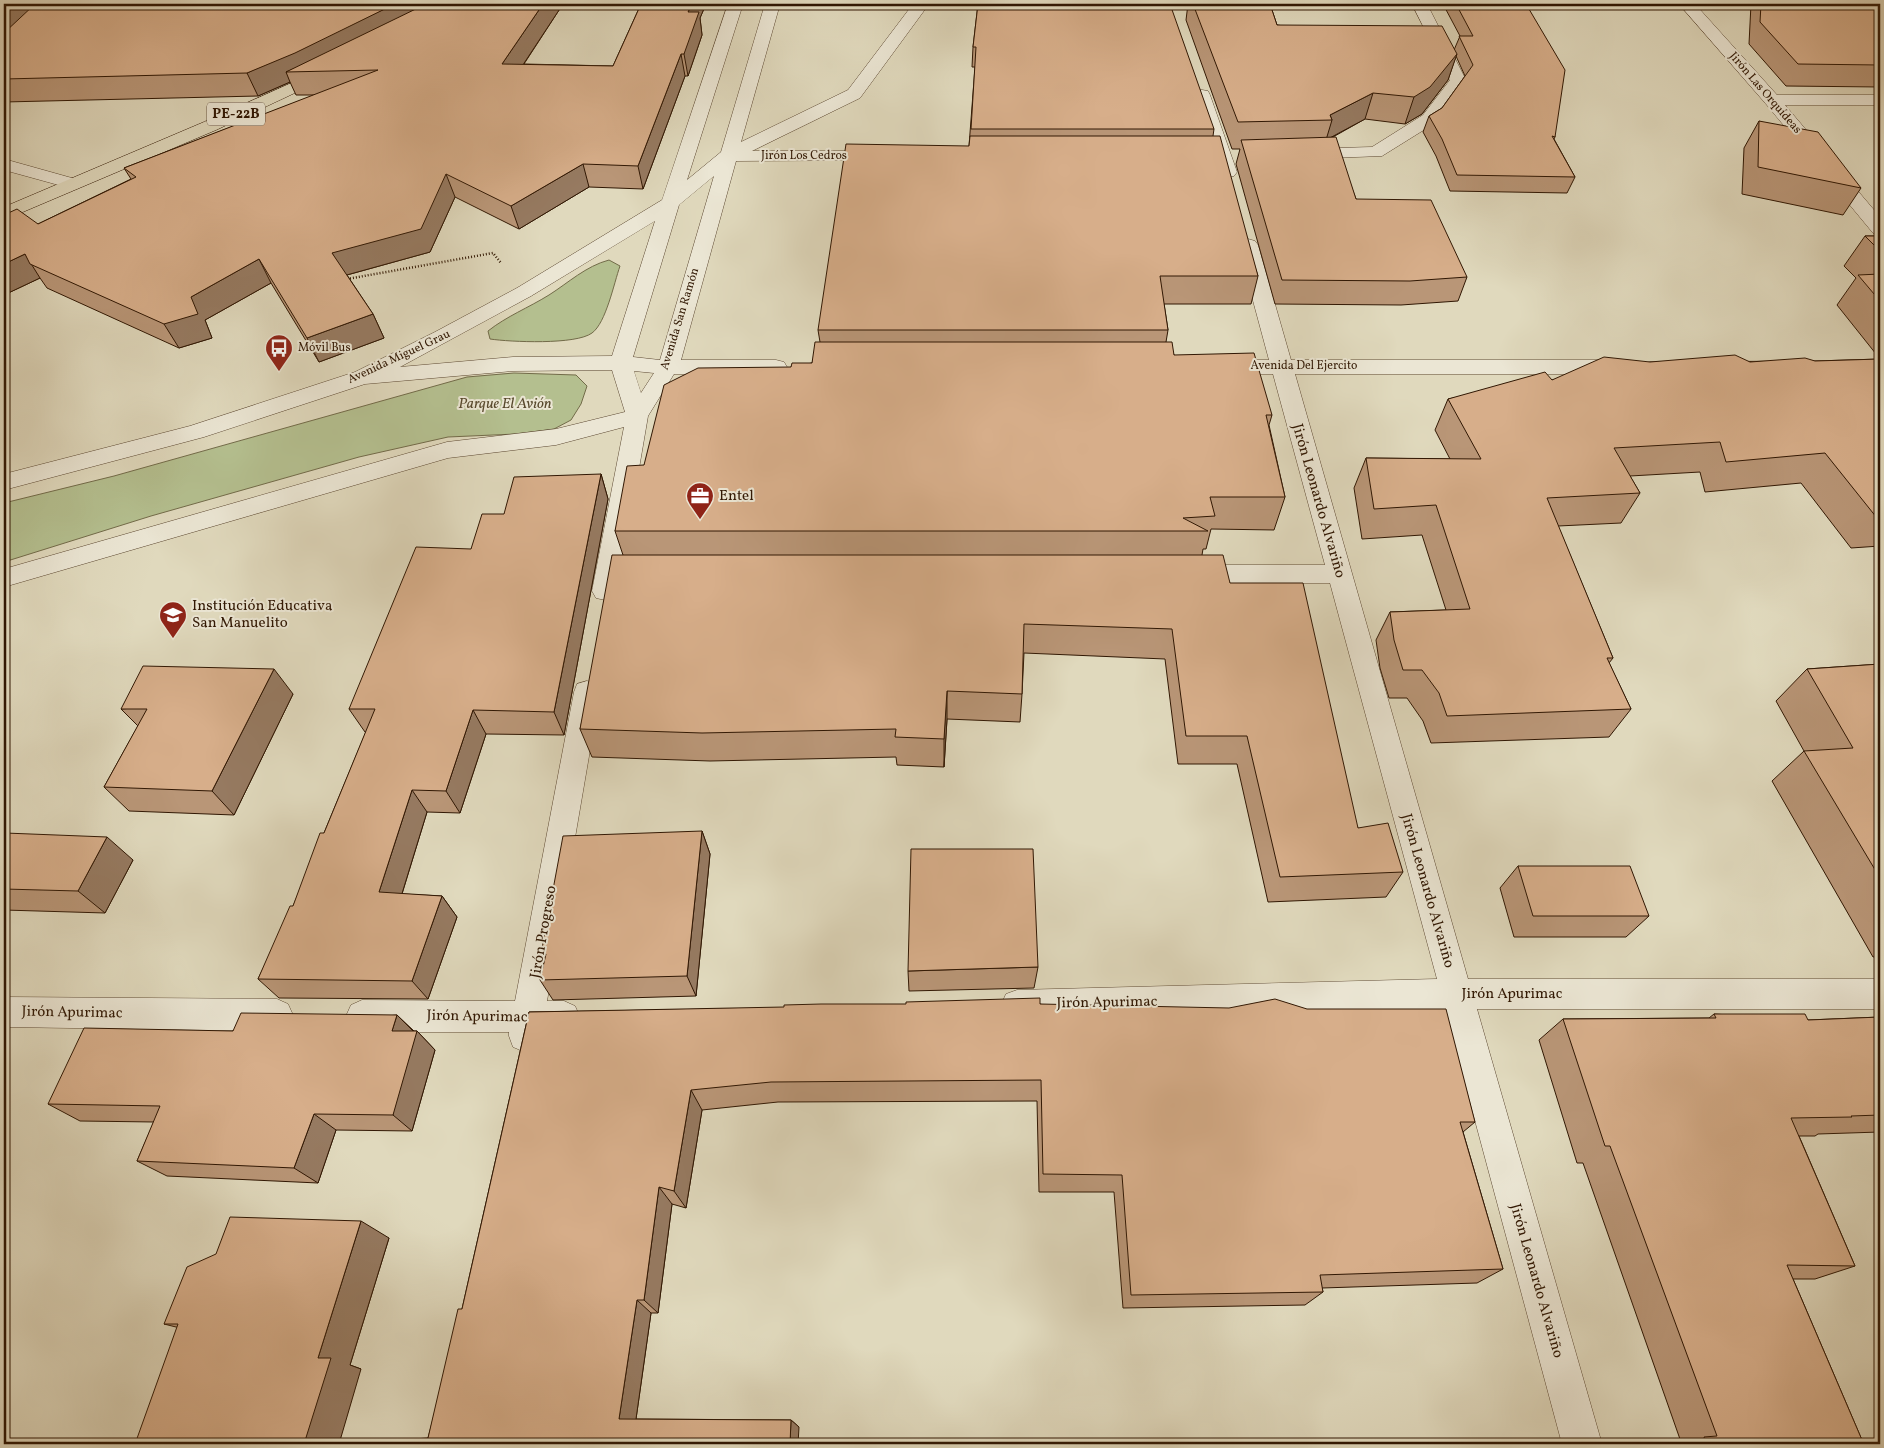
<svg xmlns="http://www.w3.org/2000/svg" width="1884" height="1448" viewBox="0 0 1884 1448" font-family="Vollkorn,serif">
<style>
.green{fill:#b4bf8f;stroke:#726b49}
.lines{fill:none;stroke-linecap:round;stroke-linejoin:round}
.minor-casing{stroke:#5c4832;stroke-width:1}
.highway-casing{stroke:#301703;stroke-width:1}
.path{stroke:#301703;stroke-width:2.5;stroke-dasharray:1 2;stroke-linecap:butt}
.minor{fill:#ebe6d4;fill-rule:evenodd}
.highway{fill:#e0d9bd;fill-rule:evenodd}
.wall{fill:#b99677;stroke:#301703}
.shaded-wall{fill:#967a61;stroke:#301703}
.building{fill:#d7ae8a;stroke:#301703}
.labels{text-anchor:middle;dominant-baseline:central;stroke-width:4;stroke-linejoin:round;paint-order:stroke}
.far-street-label{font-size:12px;fill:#301703;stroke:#ebe6d4}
.far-poi-label{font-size:12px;fill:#301703;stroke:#ebe6d4;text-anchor:start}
.shield{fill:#ebe6d4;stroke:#685542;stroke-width:1}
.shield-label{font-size:14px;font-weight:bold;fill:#301703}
.park-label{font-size:15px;font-style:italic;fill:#58492d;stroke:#ebe6d4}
.poi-label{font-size:15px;fill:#301703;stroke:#ebe6d4;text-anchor:start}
.street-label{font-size:15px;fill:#301703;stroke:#ebe6d4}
</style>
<rect width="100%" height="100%" fill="#e0d9bd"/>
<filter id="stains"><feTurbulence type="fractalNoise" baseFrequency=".004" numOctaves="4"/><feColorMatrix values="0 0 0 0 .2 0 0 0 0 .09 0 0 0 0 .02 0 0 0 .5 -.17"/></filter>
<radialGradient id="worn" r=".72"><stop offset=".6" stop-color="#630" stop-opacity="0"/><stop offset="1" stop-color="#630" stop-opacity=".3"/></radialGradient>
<g class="green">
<path d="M609,260L620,266C614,283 606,323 592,333C576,345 510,342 490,339L488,331C507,316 528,308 549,295C568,283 586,266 609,260Z"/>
<polygon points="514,373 576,375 587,386 581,404 571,420 554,429 516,434 448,437 359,457 151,516 4,562 4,503 114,476 467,377"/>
</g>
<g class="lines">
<g class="minor-casing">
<g id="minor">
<path d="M728,4H743L687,180L721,152L765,4H780L741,142L848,90L913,4H929L860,98L752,151H883L889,152L892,156L889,160L736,161L681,360H776L784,362L787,367L784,372L776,374H674L648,416L618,591L614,598L605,600L596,598L592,591L624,427L556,445L448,458L4,587V569L447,442L556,429L625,412L612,370L513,371L365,384L204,437L4,490V474L190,426L355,372L435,332L517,288L662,200ZM714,176L660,360L633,357L679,205ZM655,221L612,356L513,357L400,367L531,296ZM634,371L654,373L641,393Z"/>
<polygon points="1412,4 1427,4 1466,80 1435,123 1382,156 1303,159 1297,158 1294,154 1297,150 1303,149 1372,147 1423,115 1450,80"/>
<polygon points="1679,4 1695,4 1777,95 1880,95 1880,105 1785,105 1880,217 1880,235 1873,233 1766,104"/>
<polygon points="1202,90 1208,91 1210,95 1237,172 1234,176 1228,177 1222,176 1219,172 1194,95 1196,91"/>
<polygon points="4,159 79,180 82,184 79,188 73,189 4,170"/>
<polygon points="1248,239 1255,241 1258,245 1291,360 1621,360 1629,362 1632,367 1629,372 1621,374 1295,374 1468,979 1880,979 1880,1009 1477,1009 1602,1444 1562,1444 1445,1009 1017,1020 1006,1016 1001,1005 1006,994 1017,990 1437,979 1330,583 1190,583 1181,580 1178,574 1181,568 1190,565 1325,565 1273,374 1222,374 1214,372 1211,367 1214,362 1222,360 1269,360 1238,245 1241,241"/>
<polygon points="587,681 597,684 600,692 547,1001 564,1001 575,1006 580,1017 575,1028 564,1033 542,1032 537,1047 525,1052 513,1047 509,1036 509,1032 362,1032 351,1027 346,1016 351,1005 362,1000 515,1001 574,692 577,684"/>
<polygon points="4,997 277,999 288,1004 293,1015 288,1026 277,1031 4,1027"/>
</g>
</g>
<g class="highway-casing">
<polygon id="highway" points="327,67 333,69 335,72 333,75 216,130 4,220 4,207 204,122"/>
</g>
<polyline class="path" points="347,279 493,253 501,263"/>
<use href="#minor" class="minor"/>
<use href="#highway" class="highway"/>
</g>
<g class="wall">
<polygon points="4,4 563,4 524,64 613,66 641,4 706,4 700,18 702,35 688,76 685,76 643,189 589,187 519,229 455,197 430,252 347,275 373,314 384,338 319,362 271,283 205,320 212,338 179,348 47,288 40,278 4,295 4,215 38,224 131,179 124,168 315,95 296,95 290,82 258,96 4,102"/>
<polygon points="978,4 1214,129 1213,136 1258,276 1251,304 1164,304 1168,330 1166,342 1174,355 1272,415 1269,425 1285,497 1274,530 1211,529 1206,549 1203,549 1202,555 1230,583 1358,828 1403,872 1386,897 1268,902 1237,764 1178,764 1165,659 1024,653 1022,694 1020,722 947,719 944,767 897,765 896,757 710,761 592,757 580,729 623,555 615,531 644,465 791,367 812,363 820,342 818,330 969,146 975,67 972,67 973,47"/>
<polygon points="1188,4 1270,4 1277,25 1454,50 1460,36 1443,4 1526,4 1555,137 1554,139 1575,177 1567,193 1450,191 1436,156 1423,132 1429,116 1442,108 1465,76 1456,56 1448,80 1422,114 1405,124 1365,119 1333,137 1356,199 1467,277 1458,301 1401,305 1275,304 1236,164 1240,149 1232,149 1186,20"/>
<polygon points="1751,4 1880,4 1880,87 1786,86 1749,44"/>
<polygon points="1759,121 1861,188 1843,215 1742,194 1744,148"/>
<polygon points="1865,236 1880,236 1880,359 1837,305 1856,278 1844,266"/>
<polygon points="1880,359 1880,546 1851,548 1801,483 1705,492 1700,472 1630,476 1640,493 1621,523 1558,526 1613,658 1609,663 1631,709 1609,737 1431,743 1423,721 1407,698 1389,698 1380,668 1376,640 1390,612 1446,610 1422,535 1362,539 1354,488 1366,458 1450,459 1435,430 1448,399 1650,362 1815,361"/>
<polygon points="601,474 608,499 564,735 486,734 460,813 427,812 402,894 442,896 457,917 428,999 279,998 258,979 293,906 324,833 366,732 365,732 349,709 471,549 504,514"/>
<polygon points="1880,664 1880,956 1873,957 1772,781 1804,751 1776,701 1807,669"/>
<polygon points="293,694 234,815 129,811 104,787 138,726 121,709"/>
<polygon points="702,831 710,854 696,996 553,1000 540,980 545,959 541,954"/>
<polygon points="4,836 133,860 105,913 4,910"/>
<polygon points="1518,866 1649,916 1626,937 1514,937 1500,888"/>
<polygon points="1038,967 1034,988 909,991 908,971"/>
<polygon points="1040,1004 1475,1122 1463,1132 1503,1269 1477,1283 1322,1288 1323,1292 1305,1305 1123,1308 1114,1192 1039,1192 1037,1101 778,1102 702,1110 686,1208 672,1204 658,1313 651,1313 636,1419 791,1420 799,1427 428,1438 462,1309 529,1012"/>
<polygon points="1714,1014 1808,1020 1880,1017 1880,1132 1818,1134 1815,1136 1799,1136 1855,1266 1815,1279 1793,1279 1862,1440 1880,1444 1669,1444 1681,1442 1583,1163 1577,1163 1539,1040 1563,1019 1709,1018"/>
<polygon points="397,1015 414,1031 417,1031 435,1050 412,1131 336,1130 318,1183 167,1176 137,1161 154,1122 80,1121 48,1104 233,1031"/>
<polygon points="389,1238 350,1365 361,1369 176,1327 164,1324"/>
</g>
<g class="shaded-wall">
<polygon points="12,4 49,4 4,46 4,11"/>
<polygon points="395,4 447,4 286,72 290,82 258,96 247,73"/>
<polygon points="543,4 563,4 509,86 502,64"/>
<polygon points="692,4 706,4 700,18 702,35 688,76 684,54 688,12"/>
<polygon points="681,54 685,76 643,189 638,166"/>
<polygon points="1457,54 1448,80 1422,114 1405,124 1414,97"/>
<polygon points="1373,93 1365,119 1326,140 1332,120 1330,115"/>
<polygon points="583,164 589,187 519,229 511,206"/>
<polygon points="446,174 455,197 430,252 343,276 332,253"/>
<polygon points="25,254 40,278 4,295 4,264"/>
<polygon points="259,259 271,283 205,320 212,338 179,348 164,324 191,297"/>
<polygon points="373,314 384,338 319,362 307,338"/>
<polygon points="601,474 608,499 564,735 554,712"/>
<polygon points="274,669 293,694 234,815 212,791"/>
<polygon points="947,691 947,719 944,767 944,739"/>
<polygon points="473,710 486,734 460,813 446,791"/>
<polygon points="412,790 427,812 396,913 379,892"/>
<polygon points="702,831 710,854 696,996 687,976"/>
<polygon points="107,837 133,860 105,913 78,891"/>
<polygon points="442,896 457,917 428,999 412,981"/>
<polygon points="397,1015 416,1034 417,1031 435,1050 412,1131 393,1115 392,1031"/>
<polygon points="691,1090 702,1110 686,1208 674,1191"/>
<polygon points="314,1114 336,1130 318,1183 294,1168"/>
<polygon points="659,1187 672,1204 658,1313 644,1300"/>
<polygon points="361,1221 389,1238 350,1365 361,1369 339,1444 304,1444 318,1358"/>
<polygon points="637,1300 651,1313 635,1426 619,1419"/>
<polygon points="791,1420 799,1427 798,1444 790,1444"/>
</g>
<g class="building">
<polygon points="4,4 12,4 4,11"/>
<polygon points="35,4 395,4 295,53 247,73 4,79 4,33"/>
<polygon points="426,4 543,4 502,64 613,66 641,4 692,4 688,12 699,12 684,54 681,54 638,166 583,164 511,206 446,174 421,229 332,253 373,314 307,338 259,259 191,297 198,314 164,324 30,264 25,254 4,264 4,215 17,209 38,224 136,177 124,168 378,70 286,72"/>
<polygon points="978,4 1170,4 1214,129 971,129 976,47 973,47"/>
<polygon points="1193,4 1270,4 1277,25 1442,26 1457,54 1430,87 1414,97 1373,93 1330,115 1332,120 1238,122"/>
<polygon points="1456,4 1526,4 1565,70 1555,137 1552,136 1575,177 1457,175 1442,139 1429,116 1442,108 1473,65 1459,36 1473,36"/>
<polygon points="1761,4 1880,4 1880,65 1798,64 1760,22"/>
<polygon points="1759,121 1818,132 1861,188 1758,167"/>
<polygon points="970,136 1220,136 1258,276 1160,276 1168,330 818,330 846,144 969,146"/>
<polygon points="1336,137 1356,199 1431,200 1467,277 1410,281 1282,280 1241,140"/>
<polygon points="1865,236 1880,236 1880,251"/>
<polygon points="1880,274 1880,301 1858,275"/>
<polygon points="815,342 1172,342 1174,355 1254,353 1272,415 1266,415 1285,497 1210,497 1215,516 1183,518 1208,531 615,531 627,466 644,465 664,385 698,368 791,367 792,363 812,363"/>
<polygon points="1735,355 1750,362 1805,358 1815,361 1880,359 1880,518 1877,518 1825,453 1726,462 1720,442 1614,448 1640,493 1547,498 1613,658 1607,658 1631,709 1447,716 1439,693 1422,670 1403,670 1394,640 1390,612 1470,609 1436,505 1374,509 1366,458 1481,459 1448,399 1545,372 1552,380 1604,357 1650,362"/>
<polygon points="601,474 554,712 473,710 446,791 412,790 379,892 442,896 412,981 258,979 290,906 293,906 320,833 324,833 375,709 349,709 416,547 471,549 482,514 504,514 514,477"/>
<polygon points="612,555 1223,555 1230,583 1303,583 1358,828 1388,823 1403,872 1280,877 1247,736 1186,736 1172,629 1024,624 1022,694 947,691 944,739 895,737 896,729 702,733 580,729"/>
<polygon points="1880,664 1880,878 1804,751 1853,748 1807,669"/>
<polygon points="143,666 274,669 212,791 104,787 147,709 121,709"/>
<polygon points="702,831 687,976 540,980 546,954 541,954 563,836"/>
<polygon points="5,833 107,837 78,891 4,889 4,836"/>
<polygon points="911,849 1033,849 1038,967 908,971"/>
<polygon points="1518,866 1630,866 1649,916 1533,916"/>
<polygon points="1040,998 1040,1004 1229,1008 1275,999 1307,1009 1446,1009 1475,1122 1460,1122 1503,1269 1320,1275 1323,1292 1131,1295 1122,1175 1043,1174 1041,1080 771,1082 691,1090 674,1191 659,1187 644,1300 637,1300 619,1419 791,1420 790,1444 413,1444 414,1439 428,1438 458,1309 462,1309 529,1012 784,1007 784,1005 821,1004 906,1004 906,1002"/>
<polygon points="241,1013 397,1015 392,1031 417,1031 393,1115 314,1114 294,1168 137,1161 160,1106 48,1104 84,1028 233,1031"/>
<polygon points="1714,1014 1805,1014 1808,1020 1880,1017 1880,1115 1851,1116 1852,1117 1791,1118 1855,1266 1787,1265 1862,1440 1880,1440 1880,1444 1706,1444 1704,1437 1717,1436 1610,1146 1605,1146 1563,1019 1716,1018"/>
<polygon points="230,1217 361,1221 318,1358 331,1358 304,1444 135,1444 178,1324 164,1324 187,1267 216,1254"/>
</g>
<defs>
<g id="bus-pin" transform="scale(1.4375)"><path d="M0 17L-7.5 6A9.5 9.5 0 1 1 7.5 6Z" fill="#8f2418" stroke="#ebe6d4"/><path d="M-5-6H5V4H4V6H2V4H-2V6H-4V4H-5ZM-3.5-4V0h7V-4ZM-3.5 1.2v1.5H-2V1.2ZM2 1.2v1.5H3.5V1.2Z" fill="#fff"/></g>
<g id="office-pin" transform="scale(1.4375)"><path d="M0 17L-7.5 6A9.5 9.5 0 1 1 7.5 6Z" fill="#8f2418" stroke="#ebe6d4"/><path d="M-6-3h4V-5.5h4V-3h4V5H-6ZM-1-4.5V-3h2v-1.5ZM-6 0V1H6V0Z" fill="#fff"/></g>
<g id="school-pin" transform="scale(1.4375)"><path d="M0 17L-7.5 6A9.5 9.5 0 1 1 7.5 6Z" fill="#8f2418" stroke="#ebe6d4"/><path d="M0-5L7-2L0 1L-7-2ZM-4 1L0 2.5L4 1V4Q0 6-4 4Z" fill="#fff"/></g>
</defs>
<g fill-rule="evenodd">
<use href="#bus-pin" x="279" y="348"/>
<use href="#office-pin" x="700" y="496"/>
<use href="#school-pin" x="173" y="615"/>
</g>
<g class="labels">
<g class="far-street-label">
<text transform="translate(1765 93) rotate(49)">Jirón Las Orquídeas</text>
<text x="804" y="156">Jirón Los Cedros</text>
<text transform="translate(680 319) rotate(-73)">Avenida San Ramón</text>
<text transform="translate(399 357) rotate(-25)">Avenida Miguel Grau</text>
<text x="1304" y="366">Avenida Del Ejercito</text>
</g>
<g class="far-poi-label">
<text x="298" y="348">Móvil Bus</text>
</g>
<rect class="shield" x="207" y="102.5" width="58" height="23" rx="4"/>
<g class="shield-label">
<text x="236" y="114">PE-22B</text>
</g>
<g class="park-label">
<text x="505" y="404">Parque El Avión</text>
</g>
<g class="poi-label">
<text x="719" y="496">Entel</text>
<text x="192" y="606">Institución Educativa<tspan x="192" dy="17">San Manuelito</tspan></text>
</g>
<g class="street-label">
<text transform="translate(1318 501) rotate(74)">Jirón Leonardo Alvariño</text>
<text transform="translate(1427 891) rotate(74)">Jirón Leonardo Alvariño</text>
<text transform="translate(544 932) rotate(-80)">Jirón Progreso</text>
<text x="1512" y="994">Jirón Apurimac</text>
<text transform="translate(1107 1003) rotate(-1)">Jirón Apurimac</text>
<text transform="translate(72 1013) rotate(1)">Jirón Apurimac</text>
<text transform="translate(477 1017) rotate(1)">Jirón Apurimac</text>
<text transform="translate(1536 1281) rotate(74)">Jirón Leonardo Alvariño</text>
</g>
</g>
<rect width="1884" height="1448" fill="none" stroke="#e0d9bd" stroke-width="20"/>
<rect x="5" y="5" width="1874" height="1438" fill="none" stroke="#301703" stroke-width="2.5"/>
<rect x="10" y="10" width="1864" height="1428" fill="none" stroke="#301703"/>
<rect width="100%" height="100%" filter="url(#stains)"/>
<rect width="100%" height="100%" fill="url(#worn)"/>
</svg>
